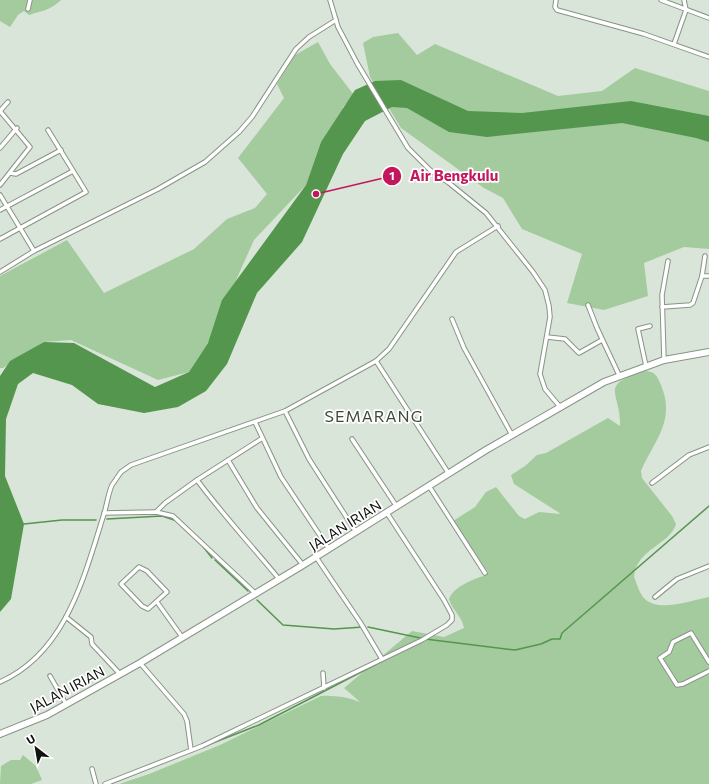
<svg xmlns="http://www.w3.org/2000/svg" width="709" height="784" viewBox="0 0 709 784" font-family="Commissioner,sans-serif">
<style>
.green{fill:#a3cb9e}
.water{fill:#54964d}
.lines{fill:none;stroke-linecap:round;stroke-linejoin:round}
.stream{stroke:#54964d;stroke-width:1.5}
.minor-casing{stroke:#899387;stroke-width:5.5}
.primary-casing{stroke:#899387;stroke-width:8}
.minor{stroke:#fff;stroke-width:3.5}
.primary{stroke:#fff;stroke-width:6}
.labels{text-anchor:middle;dominant-baseline:central;stroke-width:3.5;stroke-linejoin:round;paint-order:stroke}
.street-label{font-size:14px;fill:#0f120e;stroke:#fff}
.quarter-label{font-size:16px;letter-spacing:1px;fill:#40493f;stroke:#fff}
.leader{fill:none;stroke:#c2185b;stroke-width:1.5}
.callout-dot{fill:#c2185b;stroke:#fff;stroke-width:1.5}
.mark-label{font-size:12px;text-anchor:middle;font-weight:bold;fill:#fff}
.callout-label{font-size:15px;text-anchor:middle;font-weight:bold;fill:#c2185b;stroke:#fff;stroke-width:3.5;stroke-linejoin:round;paint-order:stroke}
</style>
<rect width="100%" height="100%" fill="#dae5d9"/>
<g class="green">
<path d="M0,0H61C49,11 44,10 29,15L24,11L18,15L10,27L0,21Z"/>
<polygon points="398,33 417,55 435,44 558,96 602,91 635,68 709,91 709,249 684,247 644,263 648,296 604,310 567,303 582,254 522,229 503,198 484,188 401,128 370,77 363,43 373,37"/>
<polygon points="318,42 330,64 354,95 343,107 341,127 321,142 306,185 254,240 208,343 189,372 158,380 71,340 44,342 3,368 0,368 0,276 67,240 104,293 194,249 227,219 255,208 267,194 238,158 284,98 277,84 295,55"/>
<path d="M645,371C655,371 657,376 661,385C676,421 654,441 641,471L642,478L672,516L676,524C670,545 636,549 634,577C637,584 640,595 645,599C660,613 691,600 709,597V784H119L149,774L220,745L321,696C334,695 348,697 360,702L344,688L412,631L444,637L464,628C462,616 452,610 449,599C454,586 474,579 486,575L488,572L453,521L475,507L486,492L496,487L519,516L525,519L539,512L561,514L514,484L511,475L525,466L537,455L546,453L608,418L620,426C621,391 597,386 645,371Z"/>
<polygon points="23,755 36,766 42,780 31,784 0,784 1,766 11,760 20,760"/>
</g>
<polygon class="water" points="401,80 468,111 522,113 631,101 709,116 709,142 696,138 622,123 487,137 449,132 407,108 392,107 365,121 343,154 302,242 257,293 227,364 206,391 178,407 144,413 98,404 72,385 33,373 18,384 6,419 5,476 24,524 11,599 0,612 0,376 10,361 44,342 74,343 155,387 189,372 208,343 222,300 306,185 321,142 355,90 375,81"/>
<g class="lines">
<g class="stream">
<polyline points="107,519 162,516 177,521"/>
<polyline points="24,524 62,520 96,520"/>
<polyline points="201,544 212,558"/>
<polyline points="215,560 248,591"/>
<polyline points="257,600 283,625 334,629 363,627"/>
<polyline points="368,627 425,639 515,650 541,644 552,639 560,639 562,633 709,506"/>
<polyline points="205,746 259,725 394,655"/>
<polyline points="110,784 142,771"/>
</g>
<g class="minor-casing">
<g id="minor">
<polyline points="330,0 338,27 357,63 408,148 430,170 449,183 486,213 533,272 545,290 549,306 550,317 540,374 545,389 561,408"/>
<polyline points="556,0 555,7 557,10 644,34 709,57"/>
<polyline points="661,0 709,18"/>
<polyline points="28,9 30,0"/>
<polyline points="674,44 686,10 684,0"/>
<polyline points="0,111 8,102"/>
<polyline points="0,148 17,128"/>
<polyline points="10,173 16,174 61,150"/>
<polyline points="0,185 30,147 0,111"/>
<polyline points="0,195 34,251"/>
<polyline points="0,210 73,171"/>
<polyline points="0,239 86,192 48,130"/>
<polyline points="0,272 34,251 158,189 205,162 239,132 252,117 296,49 309,37 336,20"/>
<polyline points="702,276 709,276"/>
<polyline points="588,305 597,328 619,375"/>
<polyline points="662,307 690,305 693,303 702,276 705,256"/>
<polyline points="452,319 464,348 512,435"/>
<polyline points="547,337 565,339 579,353 602,340"/>
<polyline points="664,360 662,295 668,261"/>
<polyline points="376,361 449,474"/>
<polyline points="646,366 638,329 650,326"/>
<polyline points="285,411 309,459 356,532"/>
<polyline points="255,422 281,477 329,549"/>
<polyline points="352,439 397,507"/>
<polyline points="228,460 257,508 303,565"/>
<path d="M197,480C223,515 252,546 279,579"/>
<polyline points="652,483 689,455 709,447"/>
<polyline points="429,486 485,573"/>
<polyline points="156,512 165,503 197,480 261,439"/>
<polyline points="104,513 156,512 173,516 255,593"/>
<polyline points="316,557 360,622 382,659"/>
<polygon points="139,567 147,571 167,592 148,609 142,606 121,584"/>
<polyline points="655,597 677,579 709,566"/>
<polyline points="157,602 182,637"/>
<polyline points="66,617 91,637 92,644 120,674"/>
<polyline points="709,662 691,633 673,642 669,652 660,658 677,685 683,684 709,671"/>
<polyline points="140,663 184,714 187,721 191,750"/>
<polyline points="323,673 324,688"/>
<polyline points="50,676 66,704"/>
<path d="M0,682C66,653 84,577 104,514C107,504 108,494 112,485L121,472L131,465L285,411L376,361L389,349L456,252L498,226"/>
<polyline points="92,769 96,784"/>
<polyline points="105,784 202,746 422,640 447,625 452,620 452,615 444,600 387,513"/>
</g>
</g>
<g class="primary-casing">
<polyline id="primary" points="0,734 47,715 140,663 303,565 486,450 604,382 664,360 709,352"/>
</g>
<use href="#minor" class="minor"/>
<use href="#primary" class="primary"/>
</g>
<g class="labels">
<g class="street-label">
<text transform="translate(345 525) rotate(-32)">JALAN IRIAN</text>
<text transform="translate(67 689) rotate(-28)">JALAN IRIAN</text>
</g>
<g class="quarter-label">
<text x="374" y="415">SEMARANG</text>
</g>
</g>
<path class="leader" d="M316 194L392 176"/>
<g class="callout-dot">
<circle cx="316" cy="194" r="4"/>
<circle cx="392" cy="176" r="10"/>
</g>
<g class="mark-label">
<text x="392" y="180">1</text>
</g>
<g class="callout-label">
<text x="454" y="181">Air Bengkulu</text>
</g>
<g transform="translate(36 748) rotate(329)" stroke="#ffffff" stroke-width="3" paint-order="stroke">
<path d="M0-3L7 15L0 10L-7 15Z" fill="#0f120e"/>
<text y="-6" font-size="11" font-weight="bold" text-anchor="middle" fill="#0f120e">U</text>
</g>
</svg>
